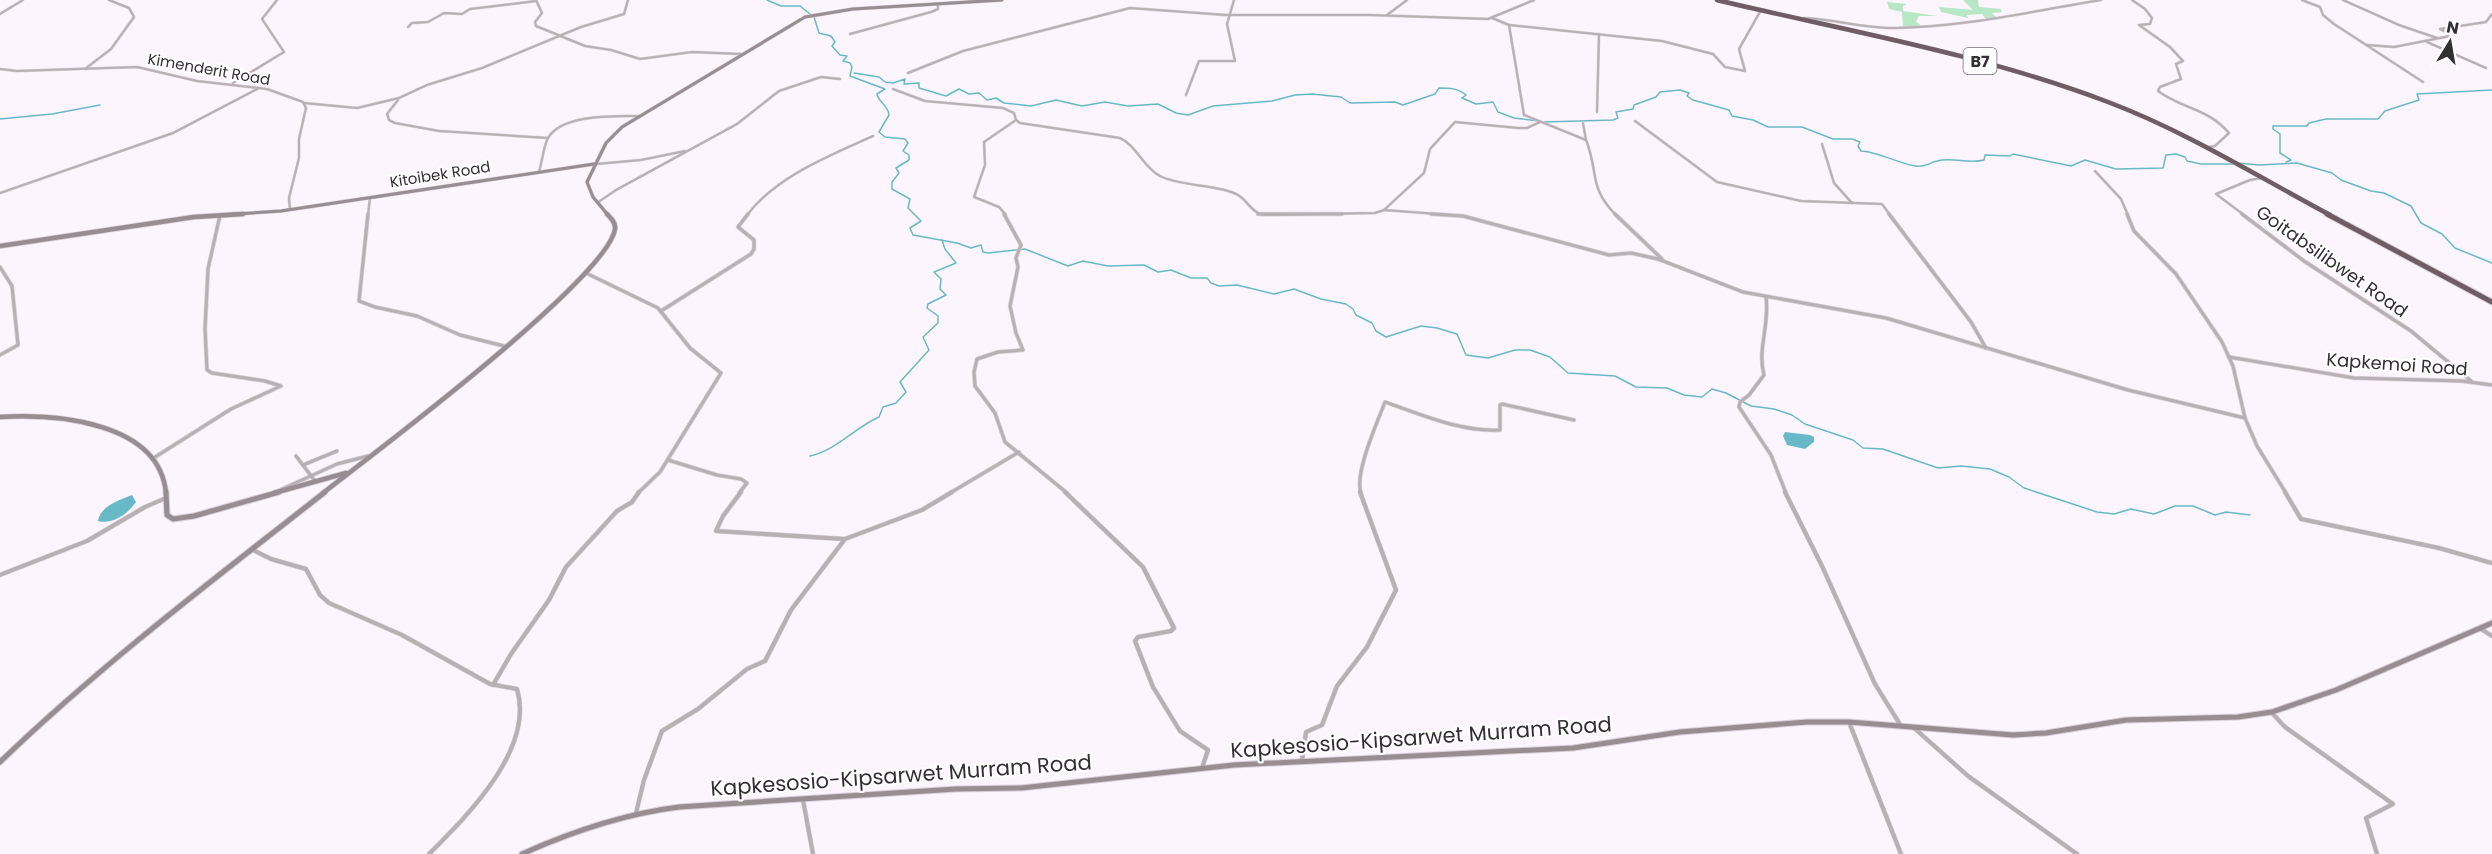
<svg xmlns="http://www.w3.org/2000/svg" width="2492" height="854" viewBox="0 0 2492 854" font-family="Poppins,sans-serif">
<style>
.green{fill:#b7e7c4}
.water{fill:#68b9c8}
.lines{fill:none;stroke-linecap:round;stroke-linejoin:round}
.stream{stroke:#68b9c8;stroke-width:1.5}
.street-far2-casing{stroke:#d9d1da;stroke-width:3}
.street-far1-casing{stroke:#d9d1da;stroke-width:4.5}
.street-casing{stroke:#d9d1da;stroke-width:5}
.secondary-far2-casing{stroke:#d9d1da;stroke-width:4}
.secondary-far1-casing{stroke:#d9d1da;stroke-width:6}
.secondary-casing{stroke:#d9d1da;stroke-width:7}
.highway-far1-casing{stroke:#d9d1da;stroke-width:5}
.highway-casing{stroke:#d9d1da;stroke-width:7}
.street-far2{stroke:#b8b0b3;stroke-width:2}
.street-far1{stroke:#b8b0b3;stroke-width:3}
.street{stroke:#b8b0b3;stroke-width:4}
.secondary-far2{stroke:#988d91;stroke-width:3}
.secondary-far1{stroke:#988d91;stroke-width:4.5}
.secondary{stroke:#988d91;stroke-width:5}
.highway-far1{stroke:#6e5e64;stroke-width:4.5}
.highway{stroke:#6e5e64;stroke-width:5}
.labels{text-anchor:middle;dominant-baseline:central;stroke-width:4.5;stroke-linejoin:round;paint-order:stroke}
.far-street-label{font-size:15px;fill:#342f35;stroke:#fff}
.shield{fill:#fff;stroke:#716d72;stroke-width:1.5}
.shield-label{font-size:16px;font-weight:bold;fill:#342f35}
.street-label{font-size:18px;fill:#342f35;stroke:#fff}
.near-street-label{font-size:21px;fill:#342f35;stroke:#fff}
</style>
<rect width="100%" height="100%" fill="#fdf5fe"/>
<g class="green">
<polygon points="1963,0 1978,0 1979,7 2001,9 2002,12 1992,13 1996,17 1986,19 1982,14 1967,15 1968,18 1941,12 1939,7 1973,10"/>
<polygon points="1887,2 1907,4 1903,6 1903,11 1937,16 1919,16 1916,21 1921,26 1903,27 1902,12 1889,9"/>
</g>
<g class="water">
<polygon points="1785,432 1810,435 1814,437 1814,442 1805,449 1787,445 1783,436"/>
<path d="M132,495L136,502C128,514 112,525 98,521C100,506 120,500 132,495Z"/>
</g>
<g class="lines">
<g class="stream">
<polyline points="767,0 781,6 800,6 810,14"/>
<path d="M814,17L819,33L831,36L835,42L832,46L840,55L847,56L843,61L850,63L852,67L850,76L885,89L877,94C879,103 888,105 889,115L879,132L885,137L905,139L908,143L903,151L909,155V160L896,168L899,173L892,182V189L910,199L908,208L921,221L910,228L913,235L957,243L971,248L981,245L983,252L988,253L1025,249L1068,266L1083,261L1108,266L1144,265L1158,272L1171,270L1191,278H1207L1211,283L1219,286L1237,285L1274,294L1294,289L1321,299L1346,304L1353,309L1356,315L1372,323L1376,331L1386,337L1421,326L1437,328L1457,334L1466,355L1488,358L1515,350H1530L1550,357L1568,373L1615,376L1636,387L1667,388L1684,395L1702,397L1712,389L1726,393L1751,406L1774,409L1792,415L1805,424L1853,440L1863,448L1883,449L1938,468L1961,466L1990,469L2009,477L2024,488L2097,512L2114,514L2131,509L2154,514L2175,506H2193L2215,515L2226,512L2250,515"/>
<path d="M854,73L879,77L885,82L893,83L905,79L904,84L919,83V88L946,96L959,89L969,94L979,93L987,100L996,98L1004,103L1031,106L1056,100L1082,106L1105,102L1128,106L1158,104L1176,113L1188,115L1213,106L1272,101L1295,95L1312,94L1341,97L1350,103L1395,102L1403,105L1435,94L1439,88C1449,88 1458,88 1466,95L1462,98L1476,104L1493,102L1498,112L1514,118L1539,121"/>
<polyline points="0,119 52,114 100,105"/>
<path d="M1544,122L1613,120L1618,118L1616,112L1633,109L1634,105L1656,97L1660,92L1680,90L1689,93L1687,96L1693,100L1729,110L1732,116L1753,120L1768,127H1802L1833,139H1852L1860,142L1858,146L1861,151C1875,151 1898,163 1915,166C1925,168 1928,163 1937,161C1952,157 1969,164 1984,160L1985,155L2010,156L2013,154L2071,166L2085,160L2116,169L2163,168L2166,155L2176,154L2185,157L2187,161L2201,164H2233"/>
<polyline points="2286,162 2291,160 2280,153 2280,134 2273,129 2273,126 2307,126 2309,123 2326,119 2378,119 2385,111 2419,100 2417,94 2492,90"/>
<polyline points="2238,163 2259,165 2297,163 2332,173 2341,180 2371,191 2384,193 2411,206 2421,223 2442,234 2455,248 2492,263"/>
<path d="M810,456C837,450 854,428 879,417L883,407L896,403L906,392L900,382L929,350L923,337L938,323V316L927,308L928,304L946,295L940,289L941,279L934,272L956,263L945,249L942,240"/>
</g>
<g class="street-far2-casing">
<g id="street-far2">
<polyline points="536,0 542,13 535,22 536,26 585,46 611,50 640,59 692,52 741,54"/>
<path d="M2132,0L2145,9L2152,18L2150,24L2139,25L2170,47L2183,61L2176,64L2181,79L2160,87L2158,91C2182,109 2208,108 2229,133L2215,146L2209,147"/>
<polyline points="2302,0 2320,7 2323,15 2334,24 2423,82"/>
<polyline points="2343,0 2399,25 2437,38"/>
<polyline points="0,14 23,0"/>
<polyline points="1387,15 1407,0"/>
<path d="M1492,18L1509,25L1524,115L1586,140C1599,172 1588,187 1616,215"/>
<path d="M1804,18C1835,19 1865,29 1896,28C1965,27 2033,11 2101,0"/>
<polyline points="1509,25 1662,41 1713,54 1725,67 1745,71 1739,49 1761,10"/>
<polyline points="408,27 412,23 428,22 444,13 462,14 470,9 536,1"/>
<polyline points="850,34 931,12 938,9 938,5"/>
<polyline points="2427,42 2486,68"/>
<polyline points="2367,45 2394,47 2445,37 2452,35 2440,29 2486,22 2492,14"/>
<polyline points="0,69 17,71 137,67 197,81 267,89 303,102 306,108 299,139 299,158 289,198 290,209"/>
<polyline points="85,69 111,49 134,17 129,8 109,0"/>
<polyline points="908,73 963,51 1130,8 1226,15 1370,15 1488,19 1534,0"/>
<polyline points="233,83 284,52 262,19 277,0"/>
<path d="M893,89L925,101L1003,108L1014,113L1016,120L1020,123L1120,138C1136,145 1144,168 1160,176C1178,186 1222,185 1238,195C1248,201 1251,212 1263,215L1375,213L1384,210L1424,173L1430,149L1455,122L1518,128H1527L1540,122"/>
<polyline points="1186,95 1199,61 1235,61 1227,24 1234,0"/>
<polyline points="398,100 387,114 389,120 395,123 439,131 548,138"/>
<polyline points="304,103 357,108 399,98 427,85 482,68 581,27 624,14 628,0"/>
<polyline points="1597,112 1599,34"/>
<polyline points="1635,121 1717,182 1801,201 1882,204 1890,215"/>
<polyline points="1583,123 1586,140"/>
<polyline points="1822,144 1834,183 1852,203"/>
<polyline points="596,164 641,160 685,151"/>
<polyline points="2095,171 2121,199 2128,215"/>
<path d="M539,172C542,162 543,150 547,140C559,114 614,116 638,116"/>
<polyline points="0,193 173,133 259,88"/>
<polyline points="597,203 616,190 737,124 779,91 821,77 840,79"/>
<polyline points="1384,210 1451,215"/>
<polyline points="368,215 370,198"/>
<path d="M747,215C777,176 829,156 873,136"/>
<polyline points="1006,215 999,207 974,197 985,165 984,142 1016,120"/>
<polyline points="2244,215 2216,194 2250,180 2262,178"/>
</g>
</g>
<g class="street-far1-casing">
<g id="street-far1">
<polyline points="368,214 359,301 375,307 417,316 460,335 504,346"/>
<polyline points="1004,214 1021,245 1016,258 1018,267 1010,306 1016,333 1023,350 998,352 977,359 974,372 975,386 995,413 1005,442 1067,493"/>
<polyline points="1258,214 1342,214"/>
<polyline points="1431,214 1463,216 1609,255 1631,253 1658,259 1743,292 1886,318 2128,390 2245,418"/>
<polyline points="1615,214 1662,259"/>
<polyline points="1889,214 1971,322 1986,348"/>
<polyline points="2127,214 2134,231 2176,274 2222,342 2233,366 2245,418 2257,446 2286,493"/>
<polyline points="2242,214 2304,261 2411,331 2471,381"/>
<polyline points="0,267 12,286 18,345 0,355"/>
<polyline points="586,273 658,308 690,348 721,373 660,472 638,493"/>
<path d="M1766,297C1770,323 1757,350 1764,375L1749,395L1740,402L1739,407L1771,455L1786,493"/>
<polyline points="661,311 751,254 754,249 754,240 738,227 748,214"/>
<polyline points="2229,357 2354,378 2462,381 2492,385"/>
<polyline points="296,456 315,481"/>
<polyline points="152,459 231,409 281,386 265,381 212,373 207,370 205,329 208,269 220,215"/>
<polyline points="668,460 717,475 741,479 747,483 739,493"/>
<polyline points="303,465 337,451"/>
<polyline points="280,490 337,464 368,456"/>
<polyline points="950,493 1019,452"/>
<path d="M1361,493C1354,474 1377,423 1385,402C1422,415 1461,432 1500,430V405L1502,404L1574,420"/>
</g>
</g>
<g class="street-casing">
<g id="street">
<polyline points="741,492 723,516 716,531 844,539"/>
<polyline points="1065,492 1143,567 1174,628 1171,631 1138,637 1135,641 1153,687 1180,731 1208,750 1202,768"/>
<polyline points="1785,492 1822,566 1875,684 1901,726"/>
<polyline points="2285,492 2301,519 2439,548 2492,563"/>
<path d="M253,550L271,559L306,569L320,595L329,603L402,635L490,684L517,689C535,749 467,816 429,854"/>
<polyline points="0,575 87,541 145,507 166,498"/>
<polyline points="2481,629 2492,636"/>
<polyline points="493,685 511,654 549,600 566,567 617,511 632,502 639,492"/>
<polyline points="2272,713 2285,727 2393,804 2366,818 2377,854"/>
<polyline points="1849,722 1901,854"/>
<polyline points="1913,727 1968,776 2077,854"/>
<polyline points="1302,761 1306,732 1322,725 1337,686 1367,647 1396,590 1360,492"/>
<polyline points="803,800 813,854"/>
<polyline points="636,813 644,780 662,731 698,709 747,669 765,661 791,610 845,539 922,510 952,492"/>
</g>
</g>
<g class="secondary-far2-casing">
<g id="secondary-far2">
<polyline points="222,215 281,211 594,164"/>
<polyline points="608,215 593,197 587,182 606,143 622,127 805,17 853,9 1002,0"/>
</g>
</g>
<g class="secondary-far1-casing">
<g id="secondary-far1">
<polyline points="0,246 194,217 243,214"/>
<path d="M0,417C55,414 159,421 166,493"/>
<polyline points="274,493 346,473"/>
<path d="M323,493C373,454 607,279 615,229C616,223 611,218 607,214"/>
</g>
</g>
<g class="secondary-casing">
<g id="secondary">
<polyline points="166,492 167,515 173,519 194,516 279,492"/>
<path d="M0,762C102,664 214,579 325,492"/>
<path d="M522,854C573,831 623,814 679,807L956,789L1021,788L1234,765L1573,748L1680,732L1807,722H1849L2013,735L2046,733L2126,720L2238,717L2272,712L2336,690L2492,623"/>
</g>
</g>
<g class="highway-far1-casing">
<path id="highway-far1" d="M1717,0C1847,31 1982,54 2108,102C2185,131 2257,176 2330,215"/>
</g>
<g class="highway-casing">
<polyline id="highway" points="2327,214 2492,302"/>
</g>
<use href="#street-far2" class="street-far2"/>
<use href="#street-far1" class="street-far1"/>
<use href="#street" class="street"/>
<use href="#secondary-far2" class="secondary-far2"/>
<use href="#secondary-far1" class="secondary-far1"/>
<use href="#secondary" class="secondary"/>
<use href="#highway-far1" class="highway-far1"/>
<use href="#highway" class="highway"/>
</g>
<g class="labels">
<g class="far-street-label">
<text transform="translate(209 69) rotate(10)">Kimenderit Road</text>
<text transform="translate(440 174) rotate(-9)">Kitoibek Road</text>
</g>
<rect class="shield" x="1963.5" y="48" width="33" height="26" rx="4.5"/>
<g class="shield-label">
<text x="1980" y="61">B7</text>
</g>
<g class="street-label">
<text transform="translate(2332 261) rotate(35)">Goitabsilibwet Road</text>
<text transform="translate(2397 364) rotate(4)">Kapkemoi Road</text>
</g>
<g class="near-street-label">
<text transform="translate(1421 737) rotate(-4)">Kapkesosio-Kipsarwet Murram Road</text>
<text transform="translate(901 775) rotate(-4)">Kapkesosio-Kipsarwet Murram Road</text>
</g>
</g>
<g transform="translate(2450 42) rotate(11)" stroke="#ffffff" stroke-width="4.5" paint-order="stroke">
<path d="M0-4.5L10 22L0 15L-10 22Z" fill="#342f35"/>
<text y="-9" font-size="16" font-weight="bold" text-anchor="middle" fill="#342f35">N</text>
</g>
</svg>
